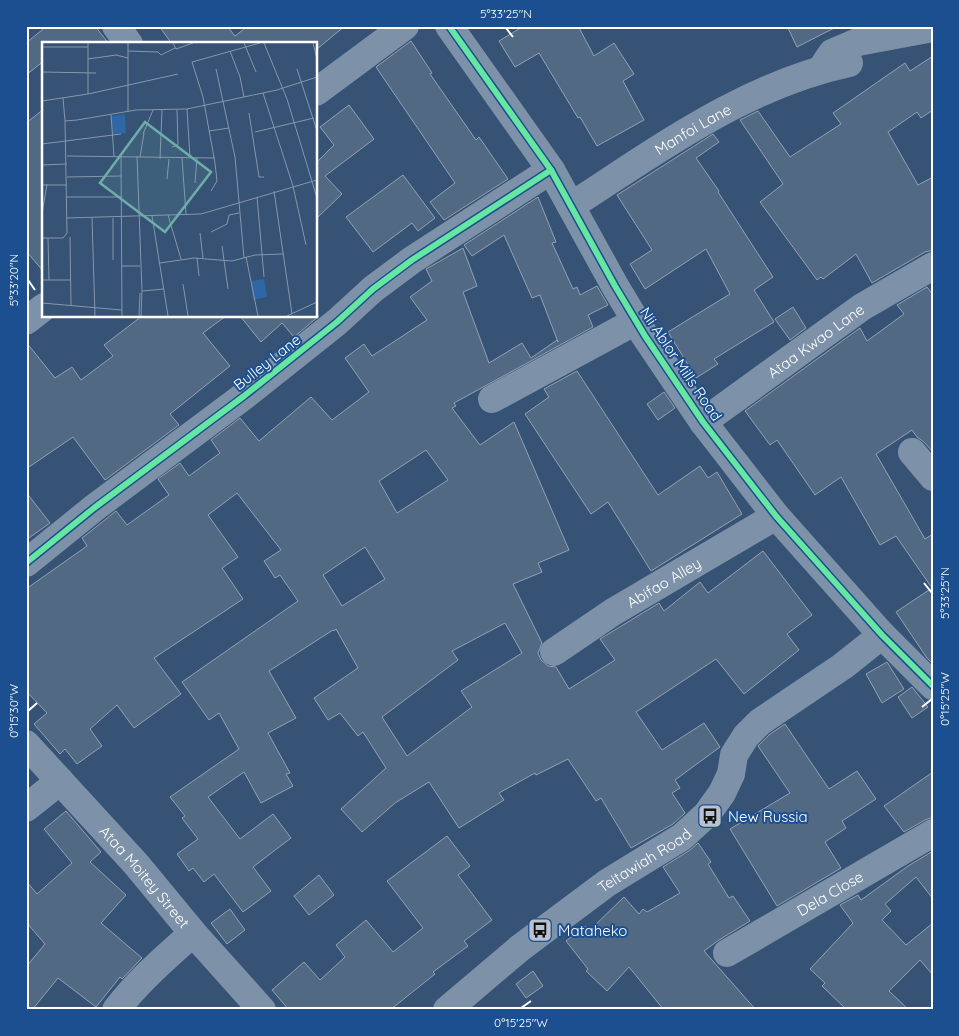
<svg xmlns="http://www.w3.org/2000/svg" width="959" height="1036" viewBox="0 0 959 1036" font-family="Quicksand,sans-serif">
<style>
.building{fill:#526984;stroke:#92a2b6;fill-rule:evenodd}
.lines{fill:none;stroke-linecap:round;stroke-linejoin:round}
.minor{stroke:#7d92a8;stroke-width:28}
.cycleway-casing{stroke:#1b4f8f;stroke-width:9}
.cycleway{stroke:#66e7a1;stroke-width:6}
.ticks{fill:none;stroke:#fff;stroke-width:2}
.labels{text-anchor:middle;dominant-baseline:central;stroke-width:4;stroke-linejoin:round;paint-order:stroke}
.street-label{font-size:15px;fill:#fff;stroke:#1b4f8f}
.poi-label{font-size:15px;fill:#fff;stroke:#1b4f8f;text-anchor:start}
.inset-road{fill:none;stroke:#8697ac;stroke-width:1}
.view{fill:#6fada8;fill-opacity:0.15;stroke:#6fada8;stroke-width:2.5}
.inset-edge{fill:none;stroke:#fff;stroke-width:2.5}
.neatline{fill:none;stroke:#fff;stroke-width:2}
.ticks-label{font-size:12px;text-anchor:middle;fill:#fff}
</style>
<rect width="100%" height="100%" fill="#365274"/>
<g class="building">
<polygon points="47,26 95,26 109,44 44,44 44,61 26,75 26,43"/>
<polygon points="159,26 227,26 235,36 248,26 345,26 317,49 316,44 172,44"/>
<polygon points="524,26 578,26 594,56 614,43 634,74 623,81 644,120 597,146 580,117 578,118 539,53 515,67 499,41"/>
<polygon points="787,26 838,26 797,47"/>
<polygon points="411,41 432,73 430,74 476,140 479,137 508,179 444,220 430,202 455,183 376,67"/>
<polygon points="933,56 933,110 921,118 917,112 888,132 918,185 933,177 933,250 925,252 872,283 856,254 823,279 821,277 817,280 760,202 783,184 740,120 758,111 790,157 841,124 833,113 905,63 910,71"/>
<polygon points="349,105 374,139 325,176 342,194 316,219 316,163 334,145 320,127"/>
<polygon points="44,109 44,272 26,251 26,123"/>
<polygon points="713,134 719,142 696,158 719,191 718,192 773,277 754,290 774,322 714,359 718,364 696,378 668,332 730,294 706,249 645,289 630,264 652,250 617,195"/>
<polygon points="403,175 435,218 418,231 412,223 373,252 346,217"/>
<path d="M538,197L556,242L552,243L573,289L577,287L580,295L597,286L608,305L588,315L593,327L454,403L456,406L452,408L480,445L514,422L569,550L538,563L542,572L513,584L542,643L538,653L541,660L548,666L556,667L569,689L615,660L600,639L659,603L664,611L700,582L708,593L763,551L812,615L787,634L799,650L744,694L716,659L636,712L662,750L704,723L720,747L675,780L680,788L672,793L685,813L673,824L631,848L601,798L596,801L568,759L536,775L535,773L499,793L504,800L459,828L429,782L395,803L362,832L341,809L386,768L363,732L358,736L340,713L328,720L314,698L358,668L336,629L334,631L333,630L269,671L296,718L268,733L290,773L286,774L293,786L261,803L244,772L208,797L240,839L273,814L291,838L253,867L271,891L243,912L214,874L204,882L193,868L189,871L177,854L198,839L182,818L185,816L170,797L239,749L219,713L209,720L182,682L298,601L280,575L275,578L264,561L281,550L237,493L208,515L238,557L222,568L243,599L154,658L181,694L134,728L117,705L90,729L102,746L77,764L65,749L60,754L34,724L47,713L26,691V589L87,546L82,538L116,511L127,525L169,495L158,479L180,463L189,476L220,453L211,440L240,418L259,441L311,397L332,420L369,392L345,358L364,344L372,356L427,320L410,297L432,281L426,269L463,248L477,286L463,292L489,363L522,343L531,358L557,340L558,342L540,295L532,298L504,235L472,256L464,245ZM426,450L448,480L397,513L379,481ZM365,547L385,579L342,606L323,575ZM505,623L522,653L461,691L472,707L407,756L382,717L458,660L452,651Z"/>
<polygon points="927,287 933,295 933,452 924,442 917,437 912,430 876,454 925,539 933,534 933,664 927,658 896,612 932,588 896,536 880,545 841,477 815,495 777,440 770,445 745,411 860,328 867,341 904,314 897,305"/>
<polygon points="793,307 806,328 790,340 775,319"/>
<polygon points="142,316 226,316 203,333 230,366 170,414 179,425 105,480 73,437 26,469 26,342 55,378 72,367 81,380 113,356 104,345"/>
<polygon points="240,316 319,316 294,337 282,323 261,342"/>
<polygon points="577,371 658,495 700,466 708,478 717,472 742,514 651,571 608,502 591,514 525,414 549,397 544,389"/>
<polygon points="664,392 675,408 658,420 647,404"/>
<polygon points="26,492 50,523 26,540"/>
<polygon points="887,662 904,689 882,703 866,674"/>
<polygon points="912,687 928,707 912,718 898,697"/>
<polygon points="785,724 829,789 857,771 876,799 842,821 846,828 825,842 841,868 777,906 730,829 790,793 758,746 770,734"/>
<polygon points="933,772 933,817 925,820 904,832 884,806"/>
<polygon points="66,811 101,852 90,862 126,895 101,923 142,958 122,979 120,977 96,1007 58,978 32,1010 26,1010 26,967 45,944 26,922 26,881 37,894 72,863 44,829"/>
<polygon points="447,836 470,866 458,875 492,920 464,941 468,946 433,972 435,974 390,1010 289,1010 272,990 304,962 320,980 345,957 336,945 366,920 393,952 423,928 387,881"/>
<polygon points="698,843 711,862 708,864 729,898 733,896 750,921 719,940 704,951 756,1010 664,1010 629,967 607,991 586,971 588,969 566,941 585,926 589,931 624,897 639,914 643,909 647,912 680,893 663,867 690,850"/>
<polygon points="933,851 933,899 916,877 885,904 891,911 882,920 906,945 933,923 933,975 920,960 889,991 909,1010 847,1010 822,986 825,983 810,969 853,923 840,905 858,895 861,900 908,866"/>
<polygon points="319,875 334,895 309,915 294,896"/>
<polygon points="230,909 245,930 227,944 211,923"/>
<polygon points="533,971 543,986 526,998 516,984"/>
</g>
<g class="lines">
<g class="minor">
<polyline points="116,26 129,44"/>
<polyline points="449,26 551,170 615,286 645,336 703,422 776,516 882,635 933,686"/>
<polyline points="824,65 832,53 858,42 933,28"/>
<polyline points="316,92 405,26"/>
<path id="s1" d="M571,206C658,150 745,85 849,63"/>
<polyline points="26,321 44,307"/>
<polyline points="492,399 636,321"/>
<path id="s2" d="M703,422L862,307L933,266"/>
<polyline points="912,452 933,477"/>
<polyline points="26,563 94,508 244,396 337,322 373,289 412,260 551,170"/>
<path id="s3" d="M554,652L613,612L776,516"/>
<path id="s4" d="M26,744L136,864L193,933L262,1010"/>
<polyline points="26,808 60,781"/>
<path id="s5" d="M727,953L933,833"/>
<path d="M116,1010C138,981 166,957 193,933"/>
<path id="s6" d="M447,1010L520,948L607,883L682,837L707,814L722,793L731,774L734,755L746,736L760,722L843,666L882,635"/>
</g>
<g class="cycleway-casing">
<g id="cycleway">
<polyline points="449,26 551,170 615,286 645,336 703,422 776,516 882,635 933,686"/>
<polyline points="26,563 94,508 244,396 337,322 373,289 412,260 551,170"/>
</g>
</g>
<use href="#cycleway" class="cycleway"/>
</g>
<path class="ticks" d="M506,28L513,37M28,280L35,290M924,583L932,593M922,707L932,699M28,711L37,703M521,1008L531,1001"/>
<defs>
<g id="bus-square" transform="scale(1.25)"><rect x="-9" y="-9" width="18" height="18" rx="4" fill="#b9c2ce" stroke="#1b4f8f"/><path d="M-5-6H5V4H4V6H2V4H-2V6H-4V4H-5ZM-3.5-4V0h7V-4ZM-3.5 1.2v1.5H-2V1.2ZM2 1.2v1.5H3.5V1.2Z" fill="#111"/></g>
</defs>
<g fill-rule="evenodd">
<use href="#bus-square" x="710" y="816"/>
<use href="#bus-square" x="540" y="930"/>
</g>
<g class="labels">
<g class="street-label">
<text stroke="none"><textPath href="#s1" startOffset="144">Manfoi Lane</textPath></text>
<text stroke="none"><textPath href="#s2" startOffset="139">Ataa Kwao Lane</textPath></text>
<text transform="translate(267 362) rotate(-38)">Bulley Lane</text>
<text transform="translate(681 364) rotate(56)">Nii Ablor Mills Road</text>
<text stroke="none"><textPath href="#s3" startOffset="130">Abifao Alley</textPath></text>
<text stroke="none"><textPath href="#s6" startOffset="248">Teitawiah Road</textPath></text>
<text stroke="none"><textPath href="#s4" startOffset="178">Ataa Moitey Street</textPath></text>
<text stroke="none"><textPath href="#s5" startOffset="119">Dela Close</textPath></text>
</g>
<g class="poi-label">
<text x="728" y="816">New Russia</text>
<text x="558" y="930">Mataheko</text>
</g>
</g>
<g transform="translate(42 42)">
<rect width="275" height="275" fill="#365274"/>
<path d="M83,72L84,91L71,92L69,74ZM222,237L225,255L211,258L209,239Z" fill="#2f66a5"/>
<path class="inset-road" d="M131,1L134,7L151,1M202,1L214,30M222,1L245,57L275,156M271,1L275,17M0,5H46M86,9L116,10L119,13L133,6M188,9L198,35L202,55M46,17L74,13L86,16M174,27L193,115L202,216M255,27L275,89M0,30L54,31M221,51L251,144L264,203M46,52L136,32M21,56L23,79L35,78L94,68L145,67L235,48L275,35M0,59L46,52V1M145,67L148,115M86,69V1M207,71L217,135H222M69,73L72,114M167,89L187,86M213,90L272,76M101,92L111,68M0,102L79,92M130,105L136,103L135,68M25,114L173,116M79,114L80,274M95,114L100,249L122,247M98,115L102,91M140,116L144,172M118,117L120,68M0,123L25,122M25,135L79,134M125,137L127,117M153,141L155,116M0,143H25M169,149L175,139L173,121L161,55L150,20L218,1M232,149L250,272M25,155H79M215,155L222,235M0,172L5,142M126,173L139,217M110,174L126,274M25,176L159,172L275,138M50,176L53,274M71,176V218M169,190L185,182L187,173L197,171M158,191L161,216M28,195L29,264M0,196H21L25,191L23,79M6,196L7,238M180,204L186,247M204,215L216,274M155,216L157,234M118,221L152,216L190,219L213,213L241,212M80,224H98M0,238H29M141,242L146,274M0,261L80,268M97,274L98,251M99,274L100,249M245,274L275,260"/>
<path class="view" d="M103,80L169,130L123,190L58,141Z"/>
<rect width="275" height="275" class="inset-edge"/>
</g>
<rect width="959" height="1036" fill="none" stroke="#1b4f8f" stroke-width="55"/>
<rect x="28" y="28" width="904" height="980" class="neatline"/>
<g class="ticks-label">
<text x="506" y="18">5°33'25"N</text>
<text transform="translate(14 280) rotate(-90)" y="4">5°33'20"N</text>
<text transform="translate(945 593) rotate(-90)" y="4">5°33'25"N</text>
<text transform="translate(945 699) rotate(-90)" y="4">0°15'25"W</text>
<text transform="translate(14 711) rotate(-90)" y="4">0°15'30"W</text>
<text x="521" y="1027">0°15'25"W</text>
</g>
</svg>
